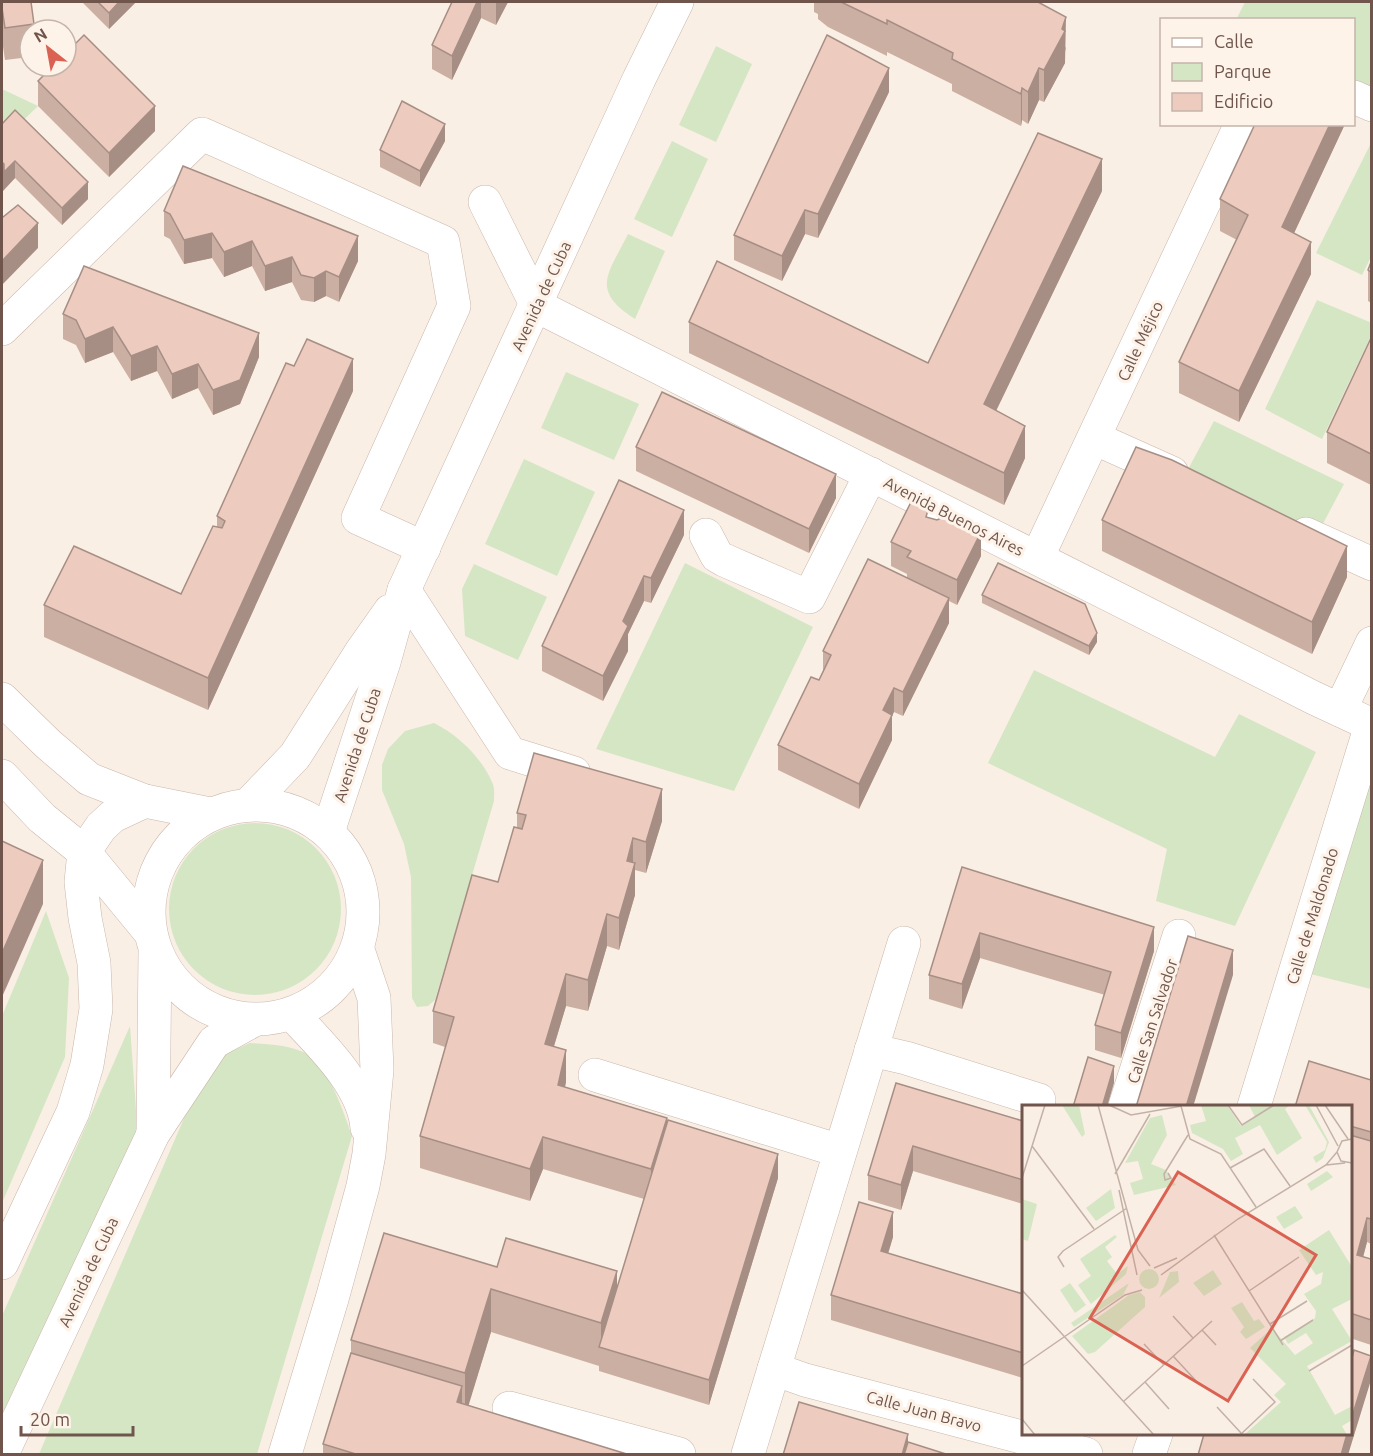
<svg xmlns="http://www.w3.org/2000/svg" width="1373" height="1456" viewBox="0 0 1373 1456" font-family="Ubuntu,sans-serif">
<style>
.green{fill:#d5e6c4}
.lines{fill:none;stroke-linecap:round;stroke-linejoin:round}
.minor-casing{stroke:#cab6ab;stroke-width:34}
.minor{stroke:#fff;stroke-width:33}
.wall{fill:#ccafa3}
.shaded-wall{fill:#a68e85}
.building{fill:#edcbbe;stroke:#a68e85;stroke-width:1.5}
.labels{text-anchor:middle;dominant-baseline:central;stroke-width:6;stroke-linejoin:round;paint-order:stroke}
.street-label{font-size:16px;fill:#70554c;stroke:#fdf3e9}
.inset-road{fill:none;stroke:#c3b1a7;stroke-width:1.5}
.view{fill:#da6253;fill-opacity:0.15;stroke:#da6253;stroke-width:3}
.inset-edge{fill:none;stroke:#70554c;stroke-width:3}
</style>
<rect width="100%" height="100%" fill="#faefe4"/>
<g class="green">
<polygon points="1245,2 1371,2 1371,104 1354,96 1354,20 1236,20"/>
<polygon points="716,46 752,64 716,142 679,125"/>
<polygon points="2,89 38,106 2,141"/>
<polygon points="672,141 708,159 672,237 634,219"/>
<polygon points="1371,143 1371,257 1362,275 1316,253"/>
<path d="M628,234L665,251L635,319C589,290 609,273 628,234Z"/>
<polygon points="1317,300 1372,323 1371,336 1322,439 1265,409"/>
<polygon points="566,372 639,404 614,460 541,428"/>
<polygon points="1214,421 1344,484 1309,550 1179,486"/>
<polygon points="524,459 595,492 557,576 485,544"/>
<polygon points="685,563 813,627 734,791 596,749"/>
<polygon points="474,564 547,597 518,660 465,636 462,589"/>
<polygon points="1034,670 1215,757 1239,714 1316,752 1235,926 1156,901 1167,849 988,763"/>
<path d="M434,723C458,735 481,757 492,782C495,787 494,795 494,801L435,1000L428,1006L417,1007L412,998L411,877L404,844L382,790V765L388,749L405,731Z"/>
<polygon points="1371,725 1371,989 1294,970"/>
<circle cx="255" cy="909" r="86"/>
<polygon points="46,911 69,978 65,1057 2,1203 2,1016"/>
<polygon points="130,1026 138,1138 2,1429 2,1316"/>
<path d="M250,1043C268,1044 293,1045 309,1055C329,1068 344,1113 352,1136L257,1454H39L185,1116L225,1054Z"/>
</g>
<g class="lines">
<g class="minor-casing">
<g id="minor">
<polyline points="1354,97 1372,105"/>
<polyline points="485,202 537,306 1314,698 1372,725"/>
<polyline points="2,329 202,134 443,242 454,306 358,518 424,548"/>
<polyline points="1094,438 1172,473"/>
<polyline points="1306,534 1372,564"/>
<polyline points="706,535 717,556 724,560 809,597 871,474"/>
<polyline points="1037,558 1241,124"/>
<polyline points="404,590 510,753 574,773"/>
<polyline points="2,699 48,744 89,779 145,801 210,814"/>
<polyline points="1340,710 1372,643"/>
<polyline points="2,776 42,818 84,852 149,931"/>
<circle cx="256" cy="912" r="107"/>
<polyline points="248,805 295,756 361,652 390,611"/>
<polyline points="328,832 384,662 404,590 639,79 677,2"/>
<path d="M292,1014C320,1044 364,1085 367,1128"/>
<polyline points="871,1050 906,1058 1039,1100"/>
<polyline points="595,1075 840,1151"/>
<polyline points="1125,1106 1179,936"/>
<polyline points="1254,1106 1371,725"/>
<polyline points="153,1134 155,953"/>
<polyline points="2,1263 73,1112 87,1065 96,1009 94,963 85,918 81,882 84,852 101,827 113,816 145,801"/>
<polyline points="774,1369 805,1380 1086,1454"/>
<polyline points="509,1408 679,1454"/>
<polyline points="2,1454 153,1134 214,1042 254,1020"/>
<polyline points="285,1454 332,1299 363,1186 369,1154 377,1070 374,998 358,950"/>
<polyline points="748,1454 904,943"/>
<polyline points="1149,1454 1156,1434"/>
</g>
</g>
<use href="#minor" class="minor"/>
</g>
<g class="wall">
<polygon points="2,2 34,24 34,30 30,30 30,57 5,60 2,40"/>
<polygon points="82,2 136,2 109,29"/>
<polygon points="452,2 508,2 496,25 481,18 452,80 432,69 432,45"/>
<polygon points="814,2 1038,2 1066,48 1065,52 1065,63 1044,102 1039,100 1028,124 1022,120 1021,126 952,91 952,84 887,52 887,56 828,27 818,19 818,14 814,12"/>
<polygon points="38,81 155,131 109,177 38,106"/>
<polygon points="889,92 818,238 805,234 782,281 734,260 734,235"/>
<polygon points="2,124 88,199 62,225 15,178 2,192"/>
<polygon points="1345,124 1294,233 1311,274 1239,422 1179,393 1179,362 1237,240 1220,231 1220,199"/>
<polygon points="445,141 420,187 380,167 380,150"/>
<polygon points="1102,191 996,410 1025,458 1004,505 689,353 689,322 928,363"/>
<polygon points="164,211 358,261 339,302 326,296 314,302 301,300 292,282 265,291 252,266 224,277 212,258 184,264 170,239 164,236"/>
<polygon points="1371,262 1371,303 1368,301 1368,270"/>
<polygon points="63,314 259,357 240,404 213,415 198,388 172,399 157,371 131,381 113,352 85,363 76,345 63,339"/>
<polygon points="1371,338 1371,485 1327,463 1327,432"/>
<polygon points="353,391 208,710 44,637 44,605 181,594 217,527 217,516"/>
<polygon points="636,447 836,498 809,553 636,471"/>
<polygon points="928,517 981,556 957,605 949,601 949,623 903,716 894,712 892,715 892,740 859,809 778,770 778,745 819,680 823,672 823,651 907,579 907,574 891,566 891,542"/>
<polygon points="1102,520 1347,577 1312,654 1102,551"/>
<polygon points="684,535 651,603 644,601 628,634 628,651 603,701 542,671 542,646"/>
<polygon points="982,595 1097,642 1089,655 982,603"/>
<polygon points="517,813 662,821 646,873 635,870 635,895 619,950 607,946 588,1011 566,1006 554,1046 566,1082 565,1087 667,1125 778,1178 709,1405 599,1371 599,1366 491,1332 468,1405 630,1455 323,1455 323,1444 351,1353 351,1340 497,1267 617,1290 644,1199 543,1169 530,1201 420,1168 420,1136 445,1047 433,1043 433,1011 498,882 517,828"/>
<polygon points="962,867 1154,951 1121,1058 1095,1050 1095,1025 1105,995 980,958 962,1009 929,999 929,975"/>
<polygon points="1371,1080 1371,1244 1367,1242 1363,1257 1371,1259 1371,1345 1350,1338 1350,1107"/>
<polygon points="896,1083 1023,1121 1023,1204 913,1171 901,1210 868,1200 868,1175"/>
<polygon points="893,1237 888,1254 1023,1294 1023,1378 831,1320 831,1295"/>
</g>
<g class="shaded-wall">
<polygon points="119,2 136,2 109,29 109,13"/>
<polygon points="477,2 481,2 481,18 452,80 452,56"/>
<polygon points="496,2 508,2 496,25"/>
<polygon points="1066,17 1065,63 1044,102 1044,70 1062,29"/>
<polygon points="889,68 889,92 818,238 818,214"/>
<polygon points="1039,68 1039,100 1028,124 1028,92"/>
<polygon points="1022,88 1022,120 1021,126 1021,94"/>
<polygon points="155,106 155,131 109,177 109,153"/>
<polygon points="445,124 445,141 420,187 420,171"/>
<polygon points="1330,124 1345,124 1282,259 1282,227"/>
<polygon points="1102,159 1102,191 984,436 984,404"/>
<polygon points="15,161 15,178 2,192 2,168 4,164"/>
<polygon points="88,182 88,199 62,225 62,208"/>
<polygon points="805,210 805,234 782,281 782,256"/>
<polygon points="38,223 38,248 2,285 2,261"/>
<polygon points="212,233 212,258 184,264 184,240"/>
<polygon points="358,236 358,261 339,302 339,277"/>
<polygon points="252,241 252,266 224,277 224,252"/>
<polygon points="1311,242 1311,274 1239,422 1239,391"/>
<polygon points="292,257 292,282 265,291 265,266"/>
<polygon points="326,271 326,296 314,302 314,278"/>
<polygon points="113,327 113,352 85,363 85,339"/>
<polygon points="259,333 259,357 240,404 213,415 213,390"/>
<polygon points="157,346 157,371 131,381 131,356"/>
<polygon points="353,359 353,391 208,710 208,678"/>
<polygon points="198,364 198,388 172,399 172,374"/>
<polygon points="1025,426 1025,458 1004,505 1004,473"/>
<polygon points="836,474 836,498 809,553 809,529"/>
<polygon points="684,510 684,535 651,603 651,578"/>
<polygon points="981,532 981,556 957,605 957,580"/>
<polygon points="1347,546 1347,577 1312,654 1312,622"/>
<polygon points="644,576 644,601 628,634 628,651 603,701 603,676 623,621"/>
<polygon points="949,598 949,623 903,716 903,692"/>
<polygon points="1097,633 1097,642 1089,655 1089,646"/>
<polygon points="894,688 894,712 883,735 883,710"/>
<polygon points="892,715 892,740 859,809 859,784"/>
<polygon points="662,789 662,821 646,873 646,842"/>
<polygon points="633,838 633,870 635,863 635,895 619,950 619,918 627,861"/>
<polygon points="43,860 43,904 2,997 2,953"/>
<polygon points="607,914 607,946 588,1011 588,980"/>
<polygon points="1154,927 1154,951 1121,1058 1121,1033"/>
<polygon points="980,933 980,958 962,1009 962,984"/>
<polygon points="1233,950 1233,975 1193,1107 1186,1107"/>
<polygon points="566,974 566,1006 545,1076 545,1044"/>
<polygon points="566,1050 566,1082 558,1116 558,1085"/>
<polygon points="1114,1066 1114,1083 1107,1107 1102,1107"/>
<polygon points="667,1118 667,1150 651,1201 651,1169"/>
<polygon points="543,1137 543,1169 530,1201 530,1169"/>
<polygon points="913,1146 913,1171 901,1210 901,1185"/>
<polygon points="778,1154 778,1178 709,1405 709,1380"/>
<polygon points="893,1212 893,1237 881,1276 881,1251"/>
<polygon points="1367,1218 1367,1242 1357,1280 1357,1255"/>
<polygon points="617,1271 617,1314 601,1347 601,1323"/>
<polygon points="491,1289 491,1332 465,1417 465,1373"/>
<polygon points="1371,1356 1371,1380 1348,1455 1341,1455 1347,1434 1350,1434 1350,1423"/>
<polygon points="462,1386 462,1429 457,1402"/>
<polygon points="908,1434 908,1455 902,1455"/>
</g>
<g class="building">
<polygon points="2,2 31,2 34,24 5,28 2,8"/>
<polygon points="98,2 119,2 109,13"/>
<polygon points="452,2 477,2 452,56 432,45"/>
<polygon points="841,2 1038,2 1066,17 1062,29 1065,31 1044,70 1039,68 1028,92 1022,88 1021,94 952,59 953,53 887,20 887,24"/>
<polygon points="84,35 155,106 109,153 38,81 53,66 66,66 66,53"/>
<polygon points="827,35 889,68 818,214 805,210 782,256 734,235"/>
<polygon points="402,101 445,124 420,171 380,150"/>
<polygon points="15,110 88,182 62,208 15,161 4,172 4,164 2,162 2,124"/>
<polygon points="1255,124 1330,124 1282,227 1311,242 1239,391 1179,362 1248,215 1220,199"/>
<polygon points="1038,133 1102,159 984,404 1025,426 1004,473 689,322 717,261 928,363"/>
<polygon points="183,166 358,236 339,277 326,271 314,278 301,275 292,257 265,266 252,241 224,252 212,233 184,240 170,214 164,211"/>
<polygon points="18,205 38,223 2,261 2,216 3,217"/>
<polygon points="1371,262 1371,272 1368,270"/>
<polygon points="84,266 259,333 240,380 213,390 198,364 172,374 157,346 131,356 113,327 85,339 76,320 63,314"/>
<polygon points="1371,338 1371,454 1327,432"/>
<polygon points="307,339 353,359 208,678 44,605 74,546 181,594 213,526 222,528 225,521 217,516 286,363 294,366"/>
<polygon points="662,392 836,474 809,529 636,447"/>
<polygon points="1136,447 1172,460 1347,546 1312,622 1102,520"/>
<polygon points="619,480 684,510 651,578 644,576 623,621 628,626 603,676 542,646"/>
<polygon points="911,502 928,510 926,517 937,520 947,515 981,532 957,580 907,557 911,551 891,542"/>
<polygon points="868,559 949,598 903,692 894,688 883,710 892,715 859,784 778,745 811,677 819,680 831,655 823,651"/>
<polygon points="998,563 1085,604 1097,633 1089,646 982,595"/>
<polygon points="534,753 662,789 646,842 633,838 627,861 635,863 619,918 607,914 588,980 566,974 545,1044 566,1050 558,1085 667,1118 651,1169 543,1137 530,1169 420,1136 454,1017 433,1011 472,875 498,882 514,827 522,829 526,815 517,813"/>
<polygon points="2,841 43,860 2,953"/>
<polygon points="962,867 1154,927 1121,1033 1095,1025 1111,972 980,933 962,984 929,975"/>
<polygon points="1188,936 1233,950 1186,1107 1136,1107"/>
<polygon points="1088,1057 1114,1066 1102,1107 1073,1107"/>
<polygon points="1309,1061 1371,1080 1371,1132 1350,1126 1350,1107 1295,1107"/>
<polygon points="896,1083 1023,1121 1023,1180 913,1146 901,1185 868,1175"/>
<polygon points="668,1120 778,1154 709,1380 599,1347"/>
<polygon points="1350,1135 1371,1141 1371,1219 1367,1218 1357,1255 1371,1259 1371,1320 1350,1313"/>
<polygon points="859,1202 893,1212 881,1251 1023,1294 1023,1353 831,1295"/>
<polygon points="384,1233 497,1267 506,1238 617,1271 601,1323 491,1289 465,1373 351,1340"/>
<polygon points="1354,1350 1371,1356 1350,1423 1350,1357 1352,1358"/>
<polygon points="351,1353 462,1386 457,1402 630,1455 359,1455 323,1444"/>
<polygon points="799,1402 908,1434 902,1455 783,1455"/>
<polygon points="1204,1434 1347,1434 1341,1455 1198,1455"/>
<polygon points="908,1442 949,1455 904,1455"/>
</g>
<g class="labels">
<g class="street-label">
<text transform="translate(541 296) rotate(-65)">Avenida de Cuba</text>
<text transform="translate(1140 341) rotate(-65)">Calle Méjico</text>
<text transform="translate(954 516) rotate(27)">Avenida Buenos Aires</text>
<text transform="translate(357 745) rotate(-72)">Avenida de Cuba</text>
<text transform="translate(1312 916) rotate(-73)">Calle de Maldonado</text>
<text transform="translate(1152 1021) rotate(-72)">Calle San Salvador</text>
<text transform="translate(88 1272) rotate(-65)">Avenida de Cuba</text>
<text transform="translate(924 1411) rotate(15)">Calle Juan Bravo</text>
</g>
</g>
<g transform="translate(1022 1105)">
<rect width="330" height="330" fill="#faefe4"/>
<path d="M40,0H57L63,29L60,32ZM179,0H205L219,21L233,12L227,0H268L263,4L280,33L255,50L238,20L213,33L221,49L209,56L201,44L170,28L168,20L184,16ZM283,0H287L307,37L301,53L294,58L291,52L303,45L305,37ZM140,10L145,30L129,59L144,65L154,80L112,90L108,78L121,74L116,56L103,58L128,13ZM305,66L311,72L289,86L285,79ZM89,84L93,103L74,116L64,103ZM0,94L15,99L6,136L0,134ZM273,101L281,113L262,124L254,112ZM307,125L330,162V194L310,204L330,236L285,261L313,310L330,301V315L320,321L325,330H222L259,297L252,290L264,279L228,243L250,223L273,250L291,238L284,228L266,239L262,232L293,213L294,206L282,189L299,179L301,167L294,170L277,145ZM93,130L95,132L83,142L90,152L85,156L95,169L106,161L104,169L69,199L56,180L69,171L58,154ZM117 174a10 10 0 1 1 20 0a10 10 0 1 1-20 0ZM191,165L200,179L182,191L171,178ZM156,166L157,177L137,193L148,167ZM48,178L64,200L53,208L38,185ZM107,178L101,190L52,222L49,218ZM118,187L123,192V202L73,247L66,249L50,231L107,190ZM220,197L232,216L237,214L243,222L224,234L218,227L222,222L209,203Z" fill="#d5e6c4"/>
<path class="inset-road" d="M76,0L116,145L128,161M87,0L109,10L160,1M206,0L220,20L252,0M294,0L316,41M303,0L326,34M159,1L168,34L199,49L234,102M330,34L320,36L315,47L319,56L330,58M10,41L72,124M304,60L323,58M208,63L242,44L268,81M146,68L149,73L143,75L142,69L166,30M93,69L128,9M0,73L23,0M97,85L115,170M192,130L261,240M42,162L36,152L41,146L105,103M132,163L155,153M139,170L216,114L304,60L315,47M0,185L132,330M227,186L277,152M151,211L171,233M248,219L285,196M180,225L194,240M258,236L291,215M122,239L142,260M151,251L176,278M0,261L103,190L120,185M287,266L330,240M123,277L147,304M102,296L190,216M195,302L219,328M0,314L13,330M218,330L253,297L231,274"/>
<path class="view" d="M156,67L294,150L206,296L68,213Z"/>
<rect width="330" height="330" class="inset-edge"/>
</g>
<rect width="1373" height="1456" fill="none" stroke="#70554c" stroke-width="6"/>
<rect x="1160" y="18" width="195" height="108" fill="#fdf3e9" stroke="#c5b4aa" stroke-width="1.5"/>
<rect x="1172" y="38" width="30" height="9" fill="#ffffff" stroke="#c5b4aa" stroke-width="1.5"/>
<text x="1214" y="48" font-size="18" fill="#70554c">Calle</text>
<rect x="1172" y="63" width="30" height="18" fill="#d5e6c4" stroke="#c5b4aa" stroke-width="1.5"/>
<text x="1214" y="78" font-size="18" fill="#70554c">Parque</text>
<rect x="1172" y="93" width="30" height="18" fill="#edcbbe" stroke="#c5b4aa" stroke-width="1.5"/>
<text x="1214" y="108" font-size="18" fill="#70554c">Edificio</text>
<g transform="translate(48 48) rotate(329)"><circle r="28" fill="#fdf3e9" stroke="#c5b4aa" stroke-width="1.5"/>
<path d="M0-4.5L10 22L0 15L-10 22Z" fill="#da6253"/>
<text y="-9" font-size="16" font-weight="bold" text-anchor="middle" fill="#70554c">N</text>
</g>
<path d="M21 1426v9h112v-9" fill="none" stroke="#70554c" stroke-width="3"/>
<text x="30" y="1426" font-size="18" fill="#70554c" stroke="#fdf3e9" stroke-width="4.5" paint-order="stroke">20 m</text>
</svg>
